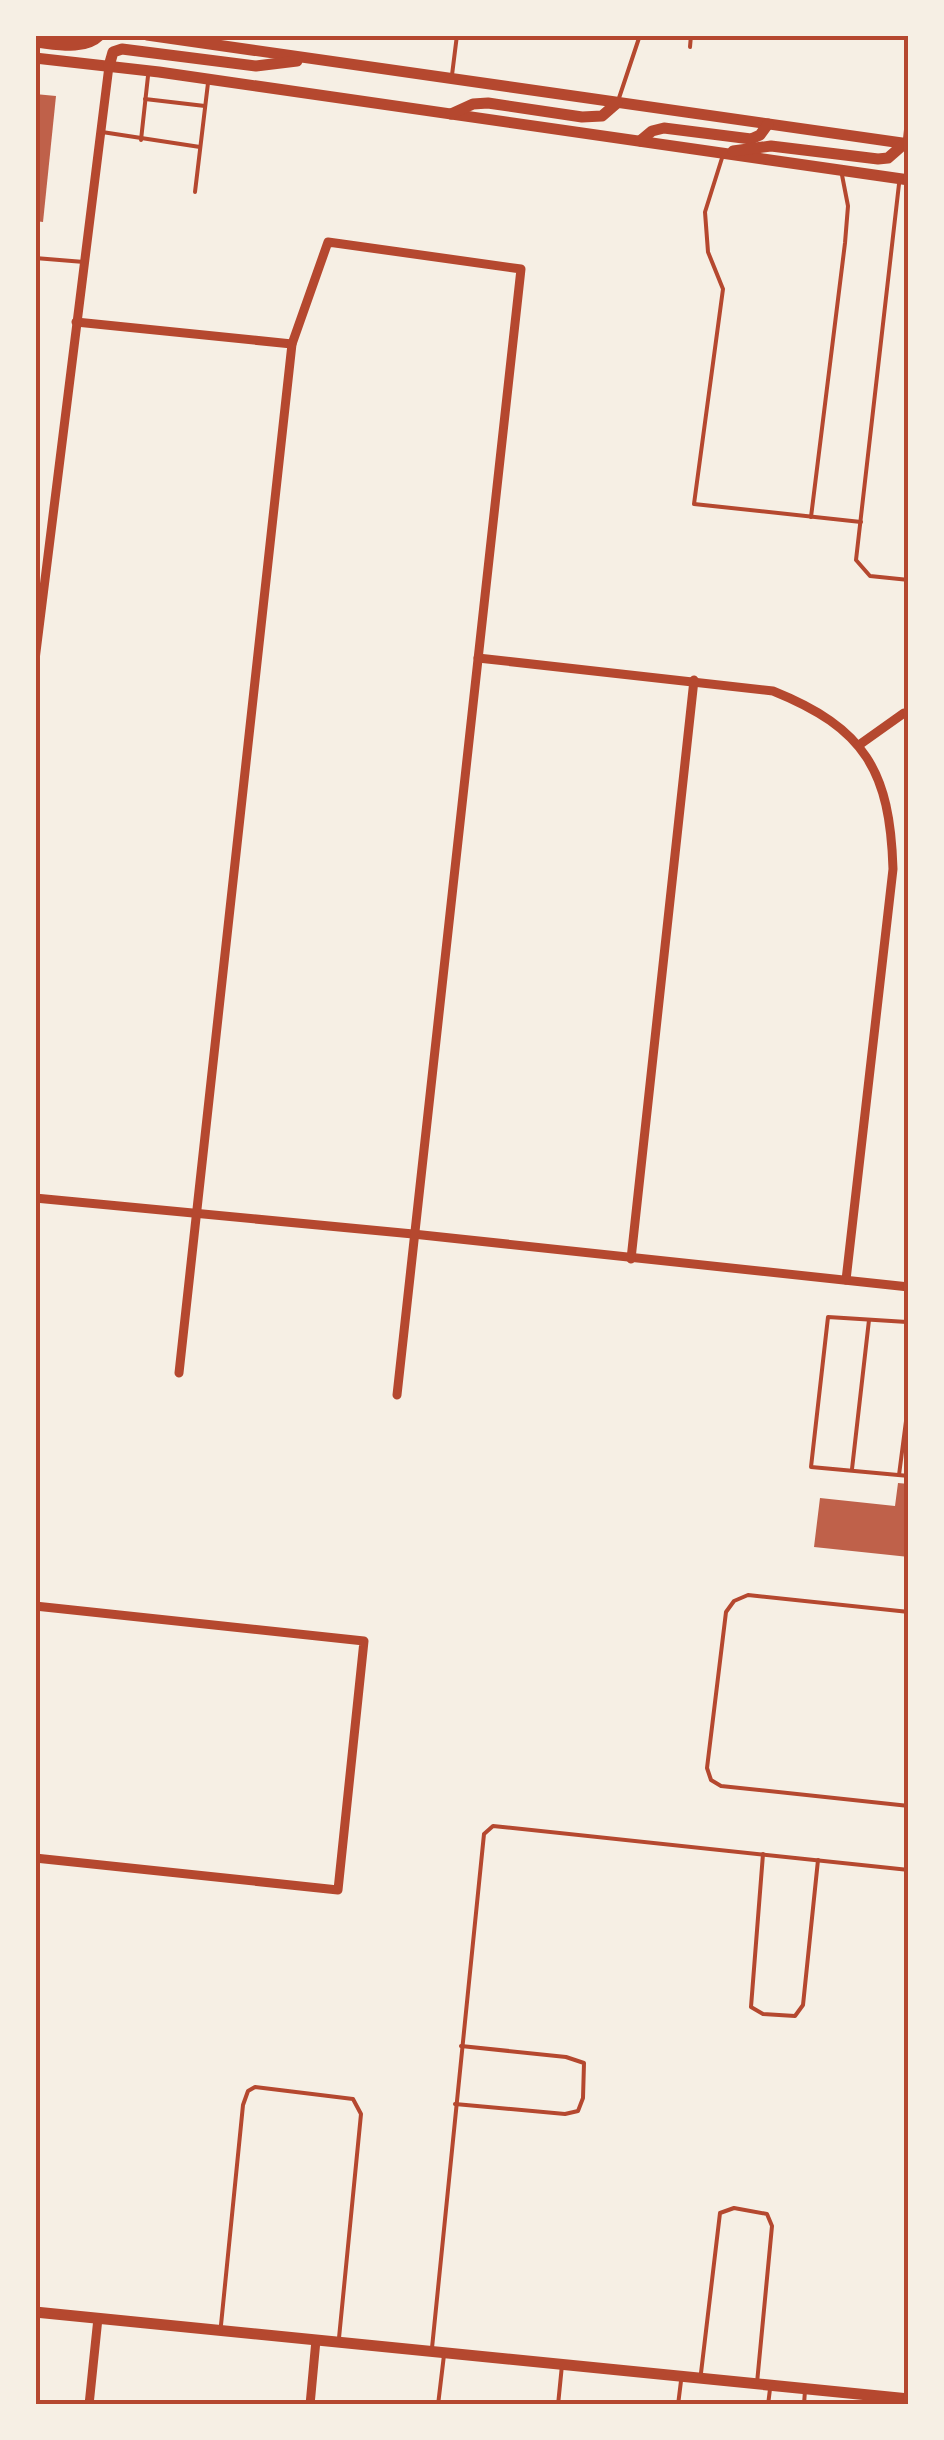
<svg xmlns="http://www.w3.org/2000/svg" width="944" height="2440" viewBox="0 0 944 2440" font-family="Overpass,sans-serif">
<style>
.building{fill:#bf614a}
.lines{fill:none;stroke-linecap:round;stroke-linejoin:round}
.service{stroke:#b5482f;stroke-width:4}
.minor{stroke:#b5482f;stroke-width:9}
.secondary{stroke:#b5482f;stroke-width:11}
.neatline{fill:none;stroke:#b5482f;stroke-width:4}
</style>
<rect width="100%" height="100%" fill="#f6efe4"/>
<g class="building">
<polygon points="35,94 56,96 43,222 35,221"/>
<polygon points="898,1483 909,1484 909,1557 814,1547 820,1498 895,1506"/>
</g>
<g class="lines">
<g class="service">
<polyline points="690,47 691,35"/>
<polyline points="452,75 457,35"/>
<polyline points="619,98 640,35"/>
<polyline points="145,99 205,106"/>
<polyline points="102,132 200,147"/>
<polyline points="905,139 909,101"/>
<polyline points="141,140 148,76"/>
<polyline points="722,158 705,212 708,252 723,289 694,504 861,522"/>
<polyline points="899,184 856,560 870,576 909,580"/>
<polyline points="195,192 208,83"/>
<polyline points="35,258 84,262"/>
<polyline points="811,517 845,243 848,206 842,175"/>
<polyline points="909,1308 909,1323"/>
<polyline points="907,1322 828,1317 811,1467 909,1476"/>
<polyline points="852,1469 869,1320"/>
<polyline points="899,1475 909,1398"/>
<polyline points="909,1612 748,1595 734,1601 726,1612 707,1768 711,1780 721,1786 909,1806"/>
<polyline points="763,1854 751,2007 763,2014 795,2016 803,2005 818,1860"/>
<polyline points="455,2104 565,2114 578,2111 583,2098 584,2063 566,2057 461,2046"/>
<polyline points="35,2181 35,2191"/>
<polyline points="221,2325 243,2105 248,2091 255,2087 353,2099 361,2114 339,2338"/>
<polyline points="432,2348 484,1834 493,1826 909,1870"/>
<polyline points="701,2373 720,2213 734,2208 767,2214 772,2226 757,2383"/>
<polyline points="438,2405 444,2355"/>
<polyline points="558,2405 562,2365"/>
<polyline points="678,2405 681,2381"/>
<polyline points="768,2405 770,2389"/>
<polyline points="804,2405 805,2390"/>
</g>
<g class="minor">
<polyline points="76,322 292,344"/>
<path d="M478,658L773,691C865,728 890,771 893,869L846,1280"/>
<polyline points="35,660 109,66"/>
<polyline points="859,745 904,713"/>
<polyline points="35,1198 413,1234 909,1287"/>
<polyline points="631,1259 694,680"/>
<polyline points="179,1373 292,344 328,242 521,269 397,1395"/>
<polyline points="35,1606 364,1641 338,1890 35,1858"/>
<polyline points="89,2405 98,2318"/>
<polyline points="310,2405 316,2340"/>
</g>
<g class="secondary">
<polyline points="147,35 909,144"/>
<path d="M35,42C56,44 84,51 100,35"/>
<polyline points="35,58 159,72 909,180"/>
<polyline points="109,66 113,52 122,49 256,66 297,61"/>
<polyline points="451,114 473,104 488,103 582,117 602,116 617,103"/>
<polyline points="640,141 652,131 664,128 751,139 760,135 768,124"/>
<polyline points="733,151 771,146 878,159 888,158 904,144"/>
<polyline points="35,2312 909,2399"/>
</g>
</g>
<rect width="944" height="2440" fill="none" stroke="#f6efe4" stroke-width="75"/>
<rect x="38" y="38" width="868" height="2364" class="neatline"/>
</svg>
